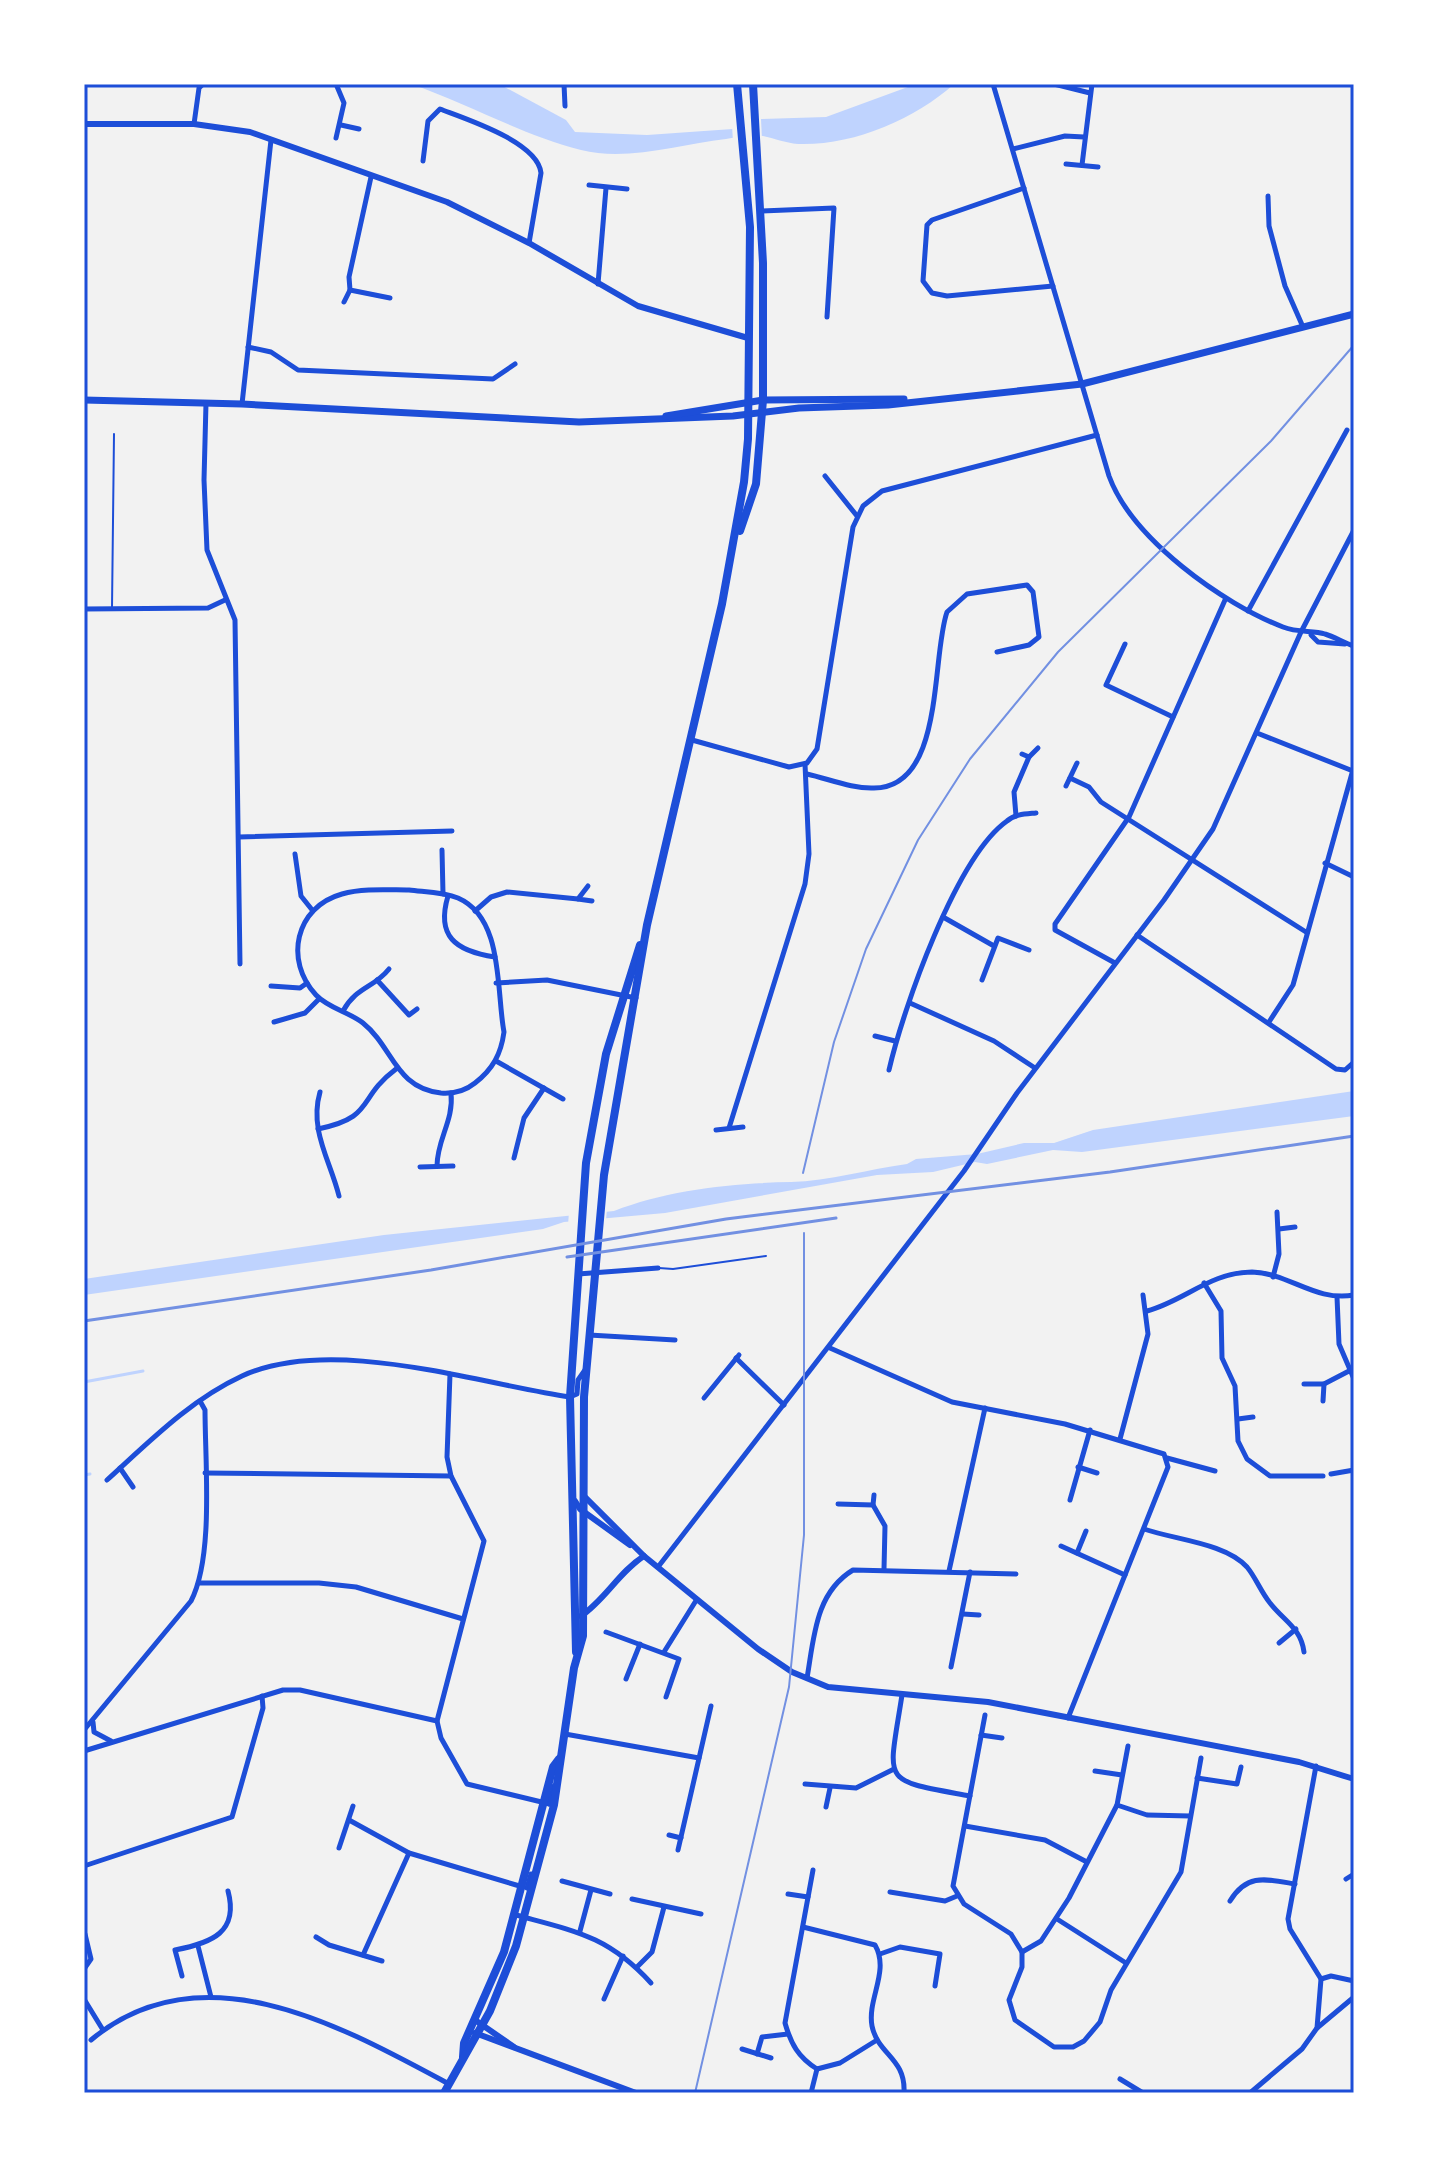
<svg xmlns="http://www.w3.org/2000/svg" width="1438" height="2177" viewBox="0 0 1438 2177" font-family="Lato,sans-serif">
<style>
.water{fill:#bfd3fe}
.pier{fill:#f2f2f2}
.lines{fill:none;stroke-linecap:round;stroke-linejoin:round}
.stream{stroke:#bfd3fe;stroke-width:3}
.service{stroke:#1d4ed8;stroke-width:2}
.minor{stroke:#1d4ed8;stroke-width:5}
.tertiary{stroke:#1d4ed8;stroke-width:6}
.secondary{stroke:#1d4ed8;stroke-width:6}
.primary{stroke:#1d4ed8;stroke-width:7}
.trunk{stroke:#1d4ed8;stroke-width:8}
.tram{stroke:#7290e2;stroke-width:2}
.rail{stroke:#7290e2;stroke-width:3}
.neatline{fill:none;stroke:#1d4ed8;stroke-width:3}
</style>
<rect width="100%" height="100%" fill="#f2f2f2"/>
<g class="water">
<path d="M411,84H499L566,120L575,132L647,135L761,127V119L826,117L916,84H954C914,120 852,146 798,144C785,143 774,138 763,136C751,135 737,137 726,139C680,144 627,162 581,150C522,135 469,104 411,84Z"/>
<path d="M1354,1091V1116L1082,1152L1053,1150L987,1164L975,1162L933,1172L877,1175L665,1213L564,1222L543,1229L84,1295V1279L384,1235L614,1211C667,1190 734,1183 791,1182C829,1181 869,1169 907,1164L916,1159L977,1154L1024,1143H1054L1093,1130Z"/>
</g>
<g class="pier">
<polygon points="757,119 761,119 762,140 733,142 732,125 757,124"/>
<polygon points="607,1208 606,1220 568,1225 569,1212"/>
</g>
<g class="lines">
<g class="stream">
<polyline points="84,1382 143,1371"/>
<polyline points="84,1475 90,1474"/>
</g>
<g class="service">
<polyline points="112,608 114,434"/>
<polyline points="659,1268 673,1269 766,1256"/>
</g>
<g class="minor">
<polyline points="564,84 565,106"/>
<path d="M993,84L1109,476C1132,539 1223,604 1283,627C1298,633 1313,630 1325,634C1335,637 1344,643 1354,646"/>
<polyline points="1054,84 1090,93"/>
<polyline points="194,124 199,88 203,84"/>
<polyline points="341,125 359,129"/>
<polyline points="336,138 344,103 336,84"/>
<polyline points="1013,149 1065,136 1084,137"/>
<path d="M423,161L428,121L440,109C466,119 538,142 541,173L529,243"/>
<polyline points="1066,164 1098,167"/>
<polyline points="1082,165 1092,84"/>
<polyline points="371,177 349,277 350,290 390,298"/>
<polyline points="589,185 627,189"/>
<polyline points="1024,188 932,220 927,225 923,281 932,293 947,296 1053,286"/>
<polyline points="1268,196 1269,226 1285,286 1303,327"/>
<polyline points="760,211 834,208 827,317"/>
<polyline points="598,284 606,188"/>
<polyline points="344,302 350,290"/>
<polyline points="248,347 271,352 298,370 493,379 515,364"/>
<polyline points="206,403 204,480 207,550 235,620 240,964"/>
<polyline points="242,404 271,140"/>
<polyline points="825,476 857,516"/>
<polyline points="84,609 208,608 225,600"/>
<polyline points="1248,611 1347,430"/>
<polyline points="1311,635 1318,642 1345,644"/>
<polyline points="1125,644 1106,685 1173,717"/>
<polyline points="1257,733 1353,771"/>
<polyline points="692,740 789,767 807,763 817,749 853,527 863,506 882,491 1097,435"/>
<polyline points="1022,754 1029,757 1038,748"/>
<path d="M807,774C829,779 853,789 874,788C945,788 931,657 947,612L967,594L1027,585L1033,592L1039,637L1029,645L997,652"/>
<polyline points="1070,778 1089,787 1101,802 1306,932"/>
<polyline points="1066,786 1077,763"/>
<polyline points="1016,816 1014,792 1029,757"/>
<polyline points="239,837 452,831"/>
<polyline points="442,850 443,894"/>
<polyline points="295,854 301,896 313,911"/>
<polyline points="1325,863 1354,877"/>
<polyline points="588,886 578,899 592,901"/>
<path d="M409,890C425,892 443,892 458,898C504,918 496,990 504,1032C501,1054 493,1069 475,1083C465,1091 454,1094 441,1093C395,1088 393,1047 363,1023C349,1012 328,1008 316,995C284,961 295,907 342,894C363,888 388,890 409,890Z"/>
<path d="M448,896C436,936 455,951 495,957"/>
<polyline points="475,911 491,897 507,892 578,899"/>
<polyline points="943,917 994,946"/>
<polyline points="1137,935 1336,1069 1345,1070 1354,1062"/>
<polyline points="1115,963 1055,930 1055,924 1129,817 1225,600"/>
<polyline points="377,980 409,1015 417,1009"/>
<polyline points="982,980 998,938 1029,950"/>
<polyline points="496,983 547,980 636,998"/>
<polyline points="271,986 300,988 307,983"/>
<polyline points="910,1003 994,1041 1035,1068"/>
<path d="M343,1011C356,987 374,988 389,969"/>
<polyline points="274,1022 305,1013 319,999"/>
<polyline points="1269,1022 1293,985 1354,766"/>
<polyline points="875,1036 895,1041"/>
<polyline points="496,1061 563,1099"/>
<path d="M889,1070C903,1009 956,857 1007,821C1015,814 1026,814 1036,813"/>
<path d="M320,1092C309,1130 330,1160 339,1196"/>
<polyline points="729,1128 805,884 809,854 805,764"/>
<path d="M318,1129C376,1117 356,1099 396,1069"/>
<polyline points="716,1130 743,1127"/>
<polyline points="514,1158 524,1118 544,1088"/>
<path d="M437,1166C437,1139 454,1121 451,1093"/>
<polyline points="420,1167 453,1166"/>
<polyline points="1279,1229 1295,1227"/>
<polyline points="578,1274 658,1268"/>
<polyline points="1273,1277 1279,1254 1277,1212"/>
<polyline points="1204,1283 1221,1311 1222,1358 1235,1386 1238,1441 1247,1459 1270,1476 1323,1476"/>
<polyline points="1337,1297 1339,1344 1354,1379"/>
<path d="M1147,1311C1184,1301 1211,1272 1252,1272C1289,1273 1315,1302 1354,1295"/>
<polyline points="589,1335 675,1340"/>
<polyline points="830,1348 952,1402 1065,1424 1164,1454 1168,1467 1068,1718"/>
<polyline points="736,1358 784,1405"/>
<polyline points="1304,1384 1324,1384 1349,1371"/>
<polyline points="704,1398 739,1355"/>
<polyline points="1323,1401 1324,1384"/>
<polyline points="1238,1419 1253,1417"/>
<polyline points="1120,1439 1148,1334 1143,1295"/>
<polyline points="1167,1458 1215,1471"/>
<polyline points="1078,1467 1097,1473"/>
<polyline points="120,1468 133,1487"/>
<polyline points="205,1473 451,1476"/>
<polyline points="1331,1474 1354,1470"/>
<path d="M107,1480C149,1442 190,1400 242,1376C332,1335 475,1383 570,1397L577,1394L578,1380L585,1370"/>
<polyline points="1070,1500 1090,1430"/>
<polyline points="838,1504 873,1505 885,1526 884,1569"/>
<polyline points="873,1505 874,1495"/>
<path d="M1144,1529C1176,1540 1225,1543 1247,1567C1256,1578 1261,1592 1270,1603C1284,1621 1301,1628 1304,1652"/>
<polyline points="1061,1546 1125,1575"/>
<polyline points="1077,1553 1086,1531"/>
<polyline points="658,1567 964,1171 1017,1093 1164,900 1213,829 1301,632 1354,530"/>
<polyline points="949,1571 985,1408"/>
<polyline points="199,1583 319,1583 356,1587 463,1619"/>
<polyline points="963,1614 979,1615"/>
<polyline points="606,1632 679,1659 666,1697"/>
<polyline points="1279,1643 1296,1629"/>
<polyline points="664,1652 697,1599"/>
<polyline points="951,1667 970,1572"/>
<path d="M807,1678C814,1638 815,1593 853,1570L1016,1574"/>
<polyline points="626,1679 640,1644"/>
<path d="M902,1695C888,1786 879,1779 970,1796"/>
<polyline points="985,1715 953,1886 964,1904 1011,1934 1022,1952 1022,1967 1009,2000 1015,2020 1054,2047 1073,2047 1084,2041 1100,2022 1111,1990 1181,1872 1201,1758"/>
<polyline points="437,1721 484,1541 451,1476 447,1457 450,1374"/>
<polyline points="93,1722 94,1732 111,1741"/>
<path d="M84,1730L191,1601C214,1557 205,1462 205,1410L200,1401"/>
<polyline points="565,1734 699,1758"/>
<polyline points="981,1735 1002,1738"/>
<polyline points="84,1751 283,1690 300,1690 437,1721 441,1738 467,1784 554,1805"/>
<polyline points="1095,1771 1122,1775"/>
<polyline points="1197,1778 1237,1784 1241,1767"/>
<polyline points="805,1784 856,1788 894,1769"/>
<polyline points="549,1804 554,1786"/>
<polyline points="1117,1805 1147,1815 1190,1816"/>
<polyline points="826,1807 830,1788"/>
<polyline points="349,1820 409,1853 523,1887"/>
<polyline points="965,1826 1045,1840 1085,1861"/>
<polyline points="669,1835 681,1838"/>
<polyline points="339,1848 353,1806"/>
<polyline points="678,1850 711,1706"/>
<polyline points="84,1866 232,1817 263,1708 262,1696"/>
<path d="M813,1870L785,2023C791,2044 798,2057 817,2069L840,2063L877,2040"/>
<polyline points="1346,1879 1354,1874"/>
<polyline points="562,1881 610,1894"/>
<polyline points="527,1888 531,1874"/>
<polyline points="890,1892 945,1901 957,1896"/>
<polyline points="788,1894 808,1897"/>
<polyline points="632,1899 701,1914"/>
<path d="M1230,1901C1247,1873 1266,1879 1295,1884"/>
<path d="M516,1915C575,1931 608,1936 651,1983"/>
<polyline points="1057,1919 1126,1963"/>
<path d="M803,1927L875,1945C890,1971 867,1999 872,2026C878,2055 906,2058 904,2093"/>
<polyline points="580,1931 591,1890"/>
<polyline points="316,1937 329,1945 382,1961"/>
<polyline points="198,1946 211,1997"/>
<polyline points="1022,1952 1041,1941 1069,1898 1117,1805 1128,1746"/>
<polyline points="880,1954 900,1947 940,1954 935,1986"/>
<polyline points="363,1955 409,1853"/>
<polyline points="637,1967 652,1952 664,1907"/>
<polyline points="84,1969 91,1959 85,1934"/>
<path d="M182,1976L175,1950C212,1943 239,1932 228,1891"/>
<polyline points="1321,1979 1331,1976 1354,1981"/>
<polyline points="84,1999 103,2030"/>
<polyline points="604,1999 623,1956"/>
<polyline points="1317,2028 1354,1997"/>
<path d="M91,2040C202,1947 343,2027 449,2084"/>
<polyline points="742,2049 771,2058"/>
<polyline points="757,2054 762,2037 788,2034"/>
<polyline points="1120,2079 1143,2093"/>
<polyline points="811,2093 817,2069"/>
<polyline points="1250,2093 1302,2049 1317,2028 1321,1979 1290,1929 1288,1919 1316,1766"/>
</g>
<g class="tertiary">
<polyline points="84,124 194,124 250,132 447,202 529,243 638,306 748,338"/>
<polyline points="475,2020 514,2047"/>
<polyline points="475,2033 636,2093"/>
</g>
<g class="secondary">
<polyline points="584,1496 644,1556 758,1649 792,1672 828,1687 988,1702 1299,1762 1354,1779"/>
<polyline points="575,1501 580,1509 630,1545"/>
<path d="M581,1616C605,1600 619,1572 644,1556"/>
</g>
<g class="primary">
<polyline points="84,400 242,404 579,422 733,416 799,408 888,405 1082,384 1354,314"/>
<polyline points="666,416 763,400 904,399"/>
</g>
<g class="trunk">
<polyline points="740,531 756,484 763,400 763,263 753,84"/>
<polyline points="576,1652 570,1397 586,1163 606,1054 640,945"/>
<polyline points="463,2057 464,2043 504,1952 553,1767 559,1759"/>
<polyline points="444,2093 490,2011 516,1946 554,1805 574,1668 583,1636 584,1397 604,1175 647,925 722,604 744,482 748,439 750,227 737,84"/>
</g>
<g class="tram">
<polyline points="803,1173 834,1042 866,949 918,840 970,759 1058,652 1271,441 1354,345"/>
<polyline points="695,2093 789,1687 804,1535 804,1233"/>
</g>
<g class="rail">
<polyline points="567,1257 836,1218"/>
<polyline points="84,1321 431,1270 726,1219 1110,1172 1354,1136"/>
</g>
</g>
<rect width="1438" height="2177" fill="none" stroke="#ffffff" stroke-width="172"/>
<rect x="86" y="86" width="1266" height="2005" class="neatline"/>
</svg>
